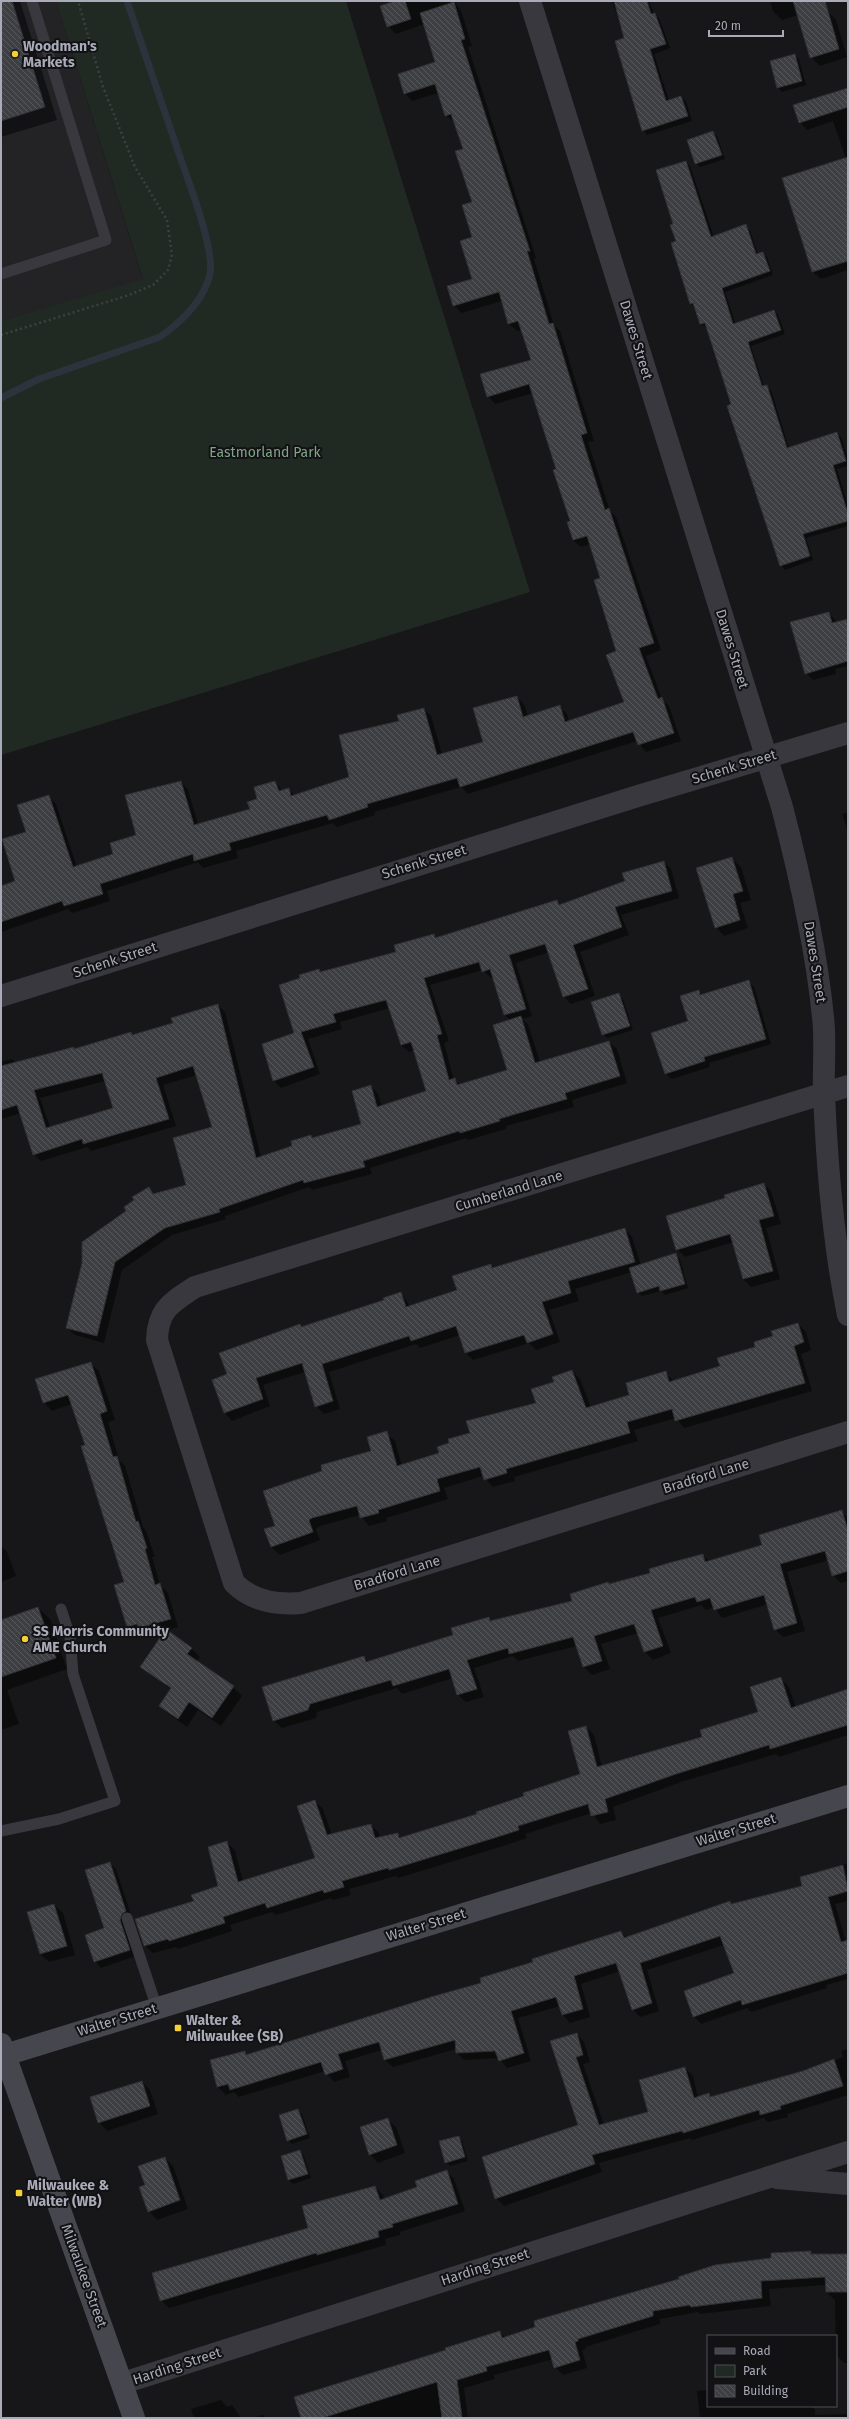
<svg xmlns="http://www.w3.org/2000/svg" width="849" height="2419" viewBox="0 0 849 2419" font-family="'Fira Sans',sans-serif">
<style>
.built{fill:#232326}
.park{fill:#212923}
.shadow{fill:#0007;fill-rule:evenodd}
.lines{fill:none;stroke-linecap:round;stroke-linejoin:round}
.stream{stroke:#2c333d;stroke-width:7}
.building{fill:url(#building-back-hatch);stroke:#313135;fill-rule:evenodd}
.path{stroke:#3e3f45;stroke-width:2.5;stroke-dasharray:2 3;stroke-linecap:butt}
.lane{stroke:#38383e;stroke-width:11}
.street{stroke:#38383e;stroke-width:22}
.secondary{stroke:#46464e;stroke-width:22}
.poi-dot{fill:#f4d034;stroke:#121214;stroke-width:1.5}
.labels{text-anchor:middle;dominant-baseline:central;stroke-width:4;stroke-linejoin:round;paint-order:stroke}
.poi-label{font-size:14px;font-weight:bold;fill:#a9abb9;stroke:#121214;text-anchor:start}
.street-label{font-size:14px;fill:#a9abb9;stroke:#121214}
.park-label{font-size:14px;fill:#80a487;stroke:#121214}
</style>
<defs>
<pattern id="building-back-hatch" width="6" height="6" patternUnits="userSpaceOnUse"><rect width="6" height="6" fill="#3e3f43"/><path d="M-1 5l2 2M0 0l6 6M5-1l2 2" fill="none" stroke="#57585c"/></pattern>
</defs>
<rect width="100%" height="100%" fill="#171719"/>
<polygon class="built" points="1,1 56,1 143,280 1,321"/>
<polygon class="park" points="56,1 346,1 530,592 1,755 1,321 143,279"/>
<g class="shadow">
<polygon points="1,1 20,1 57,120 1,137"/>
<polygon points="398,1 454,1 461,11 472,46 468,47 536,258 534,259 554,325 560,331 594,441 588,442 610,511 616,517 661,650 646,656 662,699 669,706 681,741 646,752 637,741 468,794 461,787 374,812 375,815 337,827 333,823 236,851 238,858 203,868 198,862 107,891 110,901 72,913 68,909 1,932 1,887 17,881 27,833 48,796 56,804 77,867 114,855 137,836 181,782 188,790 198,824 251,810 275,782 283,791 289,789 295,796 350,778 400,722 424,709 431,716 442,754 485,743 517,697 524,704 528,716 559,706 567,714 569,722 625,703 617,652 601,579 590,544 581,547 573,540 557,469 533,393 495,404 488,396 532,360 522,330 517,331 509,324 502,301 461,313 454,305 474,279 473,202 464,149 455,123 446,115 438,93 412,101 405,93 437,63 424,24 396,34 388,26"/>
<polygon points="612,1 649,1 654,14 659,18 670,48 654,54 669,101 681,97 686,101 692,121 647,135 643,130 625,39"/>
<polygon points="770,1 825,1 828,12 836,20 847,57 820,66 811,57 798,15 782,20 773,11"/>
<polygon points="795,55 799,59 806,85 782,92 778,88"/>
<polygon points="848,89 848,270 821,279 813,272 783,179 846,159 833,121 807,130 800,122"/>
<polygon points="713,132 717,136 725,159 700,167 696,163"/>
<polygon points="686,162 690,166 714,237 745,226 750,230 758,255 763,253 767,257 773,275 725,292 736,325 774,311 778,315 785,334 751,346 764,387 771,390 789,448 837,433 841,437 848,459 848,466 837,469 848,506 848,526 806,538 813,560 785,570 781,565 707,327 701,324 696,308 691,304 673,243 677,242 674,225"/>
<polygon points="829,613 837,622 848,620 848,666 835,669 836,674 813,680 806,673"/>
<polygon points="848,812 848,832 842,814"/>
<polygon points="732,859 741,867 751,900 740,903 748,928 724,936 716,927"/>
<path d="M664,862L671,869L679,898L621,915L629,935L580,952L595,996L571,1004L564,997L549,952L516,963L532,1016L522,1019L528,1024L540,1062L609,1042L617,1049L627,1083L572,1100L574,1107L506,1126V1129L468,1140L466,1138L370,1168L372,1174L312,1190L309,1187L225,1216L226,1219L172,1235L122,1270L104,1343L75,1335L67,1328L128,1211L149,1188L155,1195L187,1186L213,1127L197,1075L163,1085L176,1126L91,1151L87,1147L41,1161L33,1154L21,1113L1,1119V1062L12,1059L16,1063L74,1048L75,1050L130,1033L133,1036L174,1023L218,1005L225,1012L261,1157L294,1146L310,1136L313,1138L362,1124L371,1086L378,1094L382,1106L427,1092L415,1050L409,1052L401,1045L390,1008L340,1022L342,1029L308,1039L320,1074L281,1088L274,1081L295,1034L301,979L319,970L322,973L397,953L433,935L437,939L557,901L561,905L626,882ZM483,970L491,978H493L505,1015L510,1020L509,1070L461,1085L454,1080L444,1043L449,1041L430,985ZM105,1081L114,1109L50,1127L40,1098Z"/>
<polygon points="748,981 754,987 771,1044 709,1063 710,1067 672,1079 666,1074 689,1021 699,992 702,995"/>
<polygon points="619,995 623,999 633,1030 607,1038 603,1034"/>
<polygon points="764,1184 771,1191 781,1224 766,1228 780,1279 751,1287 743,1279 733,1242 685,1257 677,1249 726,1199"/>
<polygon points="625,1229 632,1237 641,1265 676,1255 680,1259 688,1288 665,1295 661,1291 642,1296 638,1292 632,1272 575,1289 579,1301 549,1310 560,1342 536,1350 529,1343 473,1360 466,1353 460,1335 420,1348 416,1344 329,1372 340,1409 324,1414 316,1406 305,1372 263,1385 270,1406 232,1421 225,1413 213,1380 228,1375 300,1325 302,1327 385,1301 401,1293 410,1306 458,1291 491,1265 494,1268"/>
<polygon points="798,1324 806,1332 811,1350 801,1354 812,1391 684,1428 676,1418 634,1430 638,1441 514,1477 515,1481 493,1487 483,1476 444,1488 448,1499 386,1518 387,1521 369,1526 360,1515 320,1526 316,1529 320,1540 280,1555 271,1547 276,1527 323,1471 372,1452 386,1433 395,1441 402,1466 440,1454 450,1444 537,1403 555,1383 572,1371 580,1379 591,1408 630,1396 665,1373 674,1381 721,1367"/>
<polygon points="90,1363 99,1371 115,1420 108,1422 119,1460 125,1466 143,1527 146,1531 155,1557 152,1557 160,1585 168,1593 178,1627 148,1636 144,1632 137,1635 128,1626 125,1582 72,1404 52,1411 44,1402"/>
<polygon points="841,1511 848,1518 848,1581 841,1583 833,1575 829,1560 787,1572 805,1631 783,1637 775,1629 768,1604 722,1618 714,1607 706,1610 701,1605 658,1618 671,1653 653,1660 645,1652 638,1633 601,1644 610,1669 592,1675 584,1667 577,1646 518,1661 513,1656 474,1668 484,1697 466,1702 458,1695 453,1678 402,1694 397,1688 317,1712 316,1718 282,1728 274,1721 363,1657 369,1662 455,1636 488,1618 493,1622 573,1602 610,1585 703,1555 709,1561 763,1545"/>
<polygon points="1,1546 7,1552 16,1576 1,1582"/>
<polygon points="38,1608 50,1619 67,1669 7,1690 19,1724 1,1730 1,1621"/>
<polygon points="191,1648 200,1657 196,1661 233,1687 242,1696 221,1726 198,1710 187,1727 169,1714 160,1706 172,1690 141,1667"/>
<polygon points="780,1678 789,1687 796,1708 848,1690 848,1735 779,1757 776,1754 684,1781 613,1807 616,1820 600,1824 592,1813 525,1834 527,1838 503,1846 398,1878 396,1876 349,1889 351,1895 333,1900 331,1898 276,1915 272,1912 230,1925 232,1931 178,1949 176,1947 153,1953 144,1945 195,1902 219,1887 227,1842 235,1851 243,1881 316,1859 315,1801 323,1809 332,1835 371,1825 379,1833 380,1838 397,1834 402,1838 478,1815 581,1775 586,1727 594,1735 602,1767 704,1737 760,1713"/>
<polygon points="109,1863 116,1869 132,1918 136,1956 101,1968 95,1961 106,1929"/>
<polygon points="848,1863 848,1901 835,1904 846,1942 848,1941 848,1979 826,1985 827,1988 751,2012 747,2008 701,2024 694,2016 736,1974 724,1945 647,1970 659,2011 640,2017 633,2010 620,1971 581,1984 590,2017 570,2023 563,2015 560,2006 518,2018 531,2061 507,2068 499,2058 464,2060 456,2052 456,2049 393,2067 385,2060 382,2050 345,2061 350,2077 334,2082 325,2071 239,2097 234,2092 226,2095 218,2087 211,2061 244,2052 248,2055 483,1984 534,1962 621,1932 627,1938 731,1904 803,1886 801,1877"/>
<polygon points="54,1905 63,1913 75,1955 49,1962 40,1954 28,1913"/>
<polygon points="577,2034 584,2042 590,2062 583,2064 604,2125 649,2113 685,2068 693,2076 698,2098 709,2095 712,2098 804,2072 843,2057 841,2051 848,2049 848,2095 787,2114 788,2117 768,2122 764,2118 692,2140 690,2138 599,2163 602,2172 504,2206 496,2198 580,2126 552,2041"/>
<polygon points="142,2082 150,2090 158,2114 107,2131 99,2122"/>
<polygon points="298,2110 302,2114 310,2138 292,2144 288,2140"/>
<polygon points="387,2119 396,2127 405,2153 378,2163 370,2154"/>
<polygon points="458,2137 462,2141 468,2161 450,2166 446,2162"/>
<polygon points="300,2152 304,2156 311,2178 293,2184 289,2180"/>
<polygon points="165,2158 173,2166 188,2209 157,2220 149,2211 146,2185"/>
<polygon points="446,2171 454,2179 465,2211 400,2232 400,2235 385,2239 386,2245 169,2308 161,2300 310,2229 375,2187 383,2195 384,2200 418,2188"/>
<polygon points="810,2252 814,2255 848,2255 848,2363 844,2363 836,2355 835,2300 826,2292 826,2285 769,2289 771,2306 700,2314 698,2312 660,2319 660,2324 585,2347 586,2349 582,2350 587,2368 563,2375 555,2367 553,2359 494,2375 495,2379 464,2388 468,2418 302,2418 295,2397 447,2351 500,2332 506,2338 772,2259"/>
<polygon points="708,2390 708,2406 811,2406 815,2410 815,2415 848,2414 848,2418 700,2418 697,2391"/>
<polygon points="221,2400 227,2407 232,2405 241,2418 194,2418 191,2409"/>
<polygon points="263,2415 266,2418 252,2418"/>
</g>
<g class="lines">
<path class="stream" d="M1,398L39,379L160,337C181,322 204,301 210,274C215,248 187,178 178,151C161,101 144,51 127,1"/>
</g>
<g class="building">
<polygon points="1,1 12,1 45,107 1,121"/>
<polygon points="395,1 405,1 411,19 387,27 380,6"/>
<polygon points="614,1 647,1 651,14 655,13 666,44 650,49 666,101 681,96 688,116 642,131 615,41 624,38"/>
<polygon points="793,1 825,1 839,49 810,58"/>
<polygon points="454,2 465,39 461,40 530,251 527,251 549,324 553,323 587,433 581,435 605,510 609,508 654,643 639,648 658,699 662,697 674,733 638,745 633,732 460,787 457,778 367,804 368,807 329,820 327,815 229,843 231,850 194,861 193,854 100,884 103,894 64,906 62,901 1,922 1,886 15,881 2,839 26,832 17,805 49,795 73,867 113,854 110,843 136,835 125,795 181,781 194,825 250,809 247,802 257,799 254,787 275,781 279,791 289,788 291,796 349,777 339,735 399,721 397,715 424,708 437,755 483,742 473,708 498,701 517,696 523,717 560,705 565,722 624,702 606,655 616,651 594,580 600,578 587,536 573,540 567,522 570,521 553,470 556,469 529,384 487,397 480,374 531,360 518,321 508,324 499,292 453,306 447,286 472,279 460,241 472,237 462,205 472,202 455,151 463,149 451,114 445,116 435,84 404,94 398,74 435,62 420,13"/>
<polygon points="795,54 802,81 777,88 770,61"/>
<polygon points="848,88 848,107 799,123 793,105"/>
<polygon points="713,131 722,155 695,164 687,140"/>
<polygon points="848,157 848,261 812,272 782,178"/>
<polygon points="686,161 711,237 746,224 756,254 763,252 770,271 722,288 733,324 774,310 781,330 748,342 762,386 767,385 787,448 837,432 846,461 833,465 848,514 848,521 803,534 810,556 780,566 727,406 731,404 705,323 700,324 693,303 690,304 671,243 676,241 670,225 673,224 656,170"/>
<polygon points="829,612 832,623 848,619 848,661 805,674 790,622"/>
<polygon points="732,857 743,891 733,894 740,920 715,928 696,868"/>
<path d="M664,861L672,891L615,907L622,927L573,945L588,989L563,997L545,944L509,955L526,1009L504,1015L490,969L482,972L479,962L424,978L442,1034L437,1035L449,1080L455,1078L457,1085L507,1070L493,1025L521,1016L535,1063L609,1041L620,1076L565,1093L567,1099L499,1119L500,1121L460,1133L459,1131L363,1161L365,1167L304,1183L303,1180L219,1209L220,1212L165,1228L115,1262L97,1336L66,1328L82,1263V1242L126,1211L124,1207L134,1200L132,1197L149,1187L153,1194L186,1185L173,1138L212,1127L193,1066L156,1078L169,1119L83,1144L82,1139L33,1155L17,1105L1,1110V1066L74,1047V1049L131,1032L132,1035L173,1023L171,1018L218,1004L256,1158L292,1146L291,1141L311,1135L312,1138L361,1124L352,1091L371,1085L377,1107L426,1091L411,1042L401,1045L386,1000L333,1014L336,1022L301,1032L314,1067L273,1081L262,1044L294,1033L279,985L300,978L299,975L319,969L320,972L396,952L394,945L434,934L435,938L557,900L559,905L625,881L622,873ZM102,1073L113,1108L46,1128L34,1090Z"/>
<polygon points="749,980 766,1039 704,1057 705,1061 665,1074 651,1033 688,1021 680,996 699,990 700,995"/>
<polygon points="619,993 630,1026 602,1035 591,1002"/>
<polygon points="764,1183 774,1216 759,1220 773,1271 743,1279 730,1234 676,1250 666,1216 725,1198 724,1195"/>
<polygon points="625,1228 635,1262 568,1281 571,1293 542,1302 553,1334 527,1343 524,1335 465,1353 456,1326 411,1341 409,1336 322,1364 333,1401 315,1407 302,1363 256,1378 263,1399 224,1413 212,1380 227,1374 219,1353 300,1324 301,1327 384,1300 383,1298 401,1292 406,1307 457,1290 452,1276 491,1264 492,1268"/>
<polygon points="676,1253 685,1284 660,1291 659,1286 637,1293 629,1268"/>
<polygon points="798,1323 804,1342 794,1346 805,1383 675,1421 672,1409 627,1422 630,1433 506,1469 507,1473 484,1480 480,1467 437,1479 440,1491 378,1510 379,1513 360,1518 357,1506 312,1518 309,1520 313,1532 271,1547 264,1529 275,1526 263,1491 322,1471 321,1465 371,1451 367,1437 387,1431 397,1466 439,1453 437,1447 449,1443 448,1439 470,1433 466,1421 536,1403 531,1389 554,1382 552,1377 572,1370 586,1408 629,1395 626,1383 666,1371 669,1382 720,1366 717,1358 755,1347 754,1342 773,1336 771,1331"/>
<polygon points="91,1362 107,1411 100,1414 113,1457 117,1456 136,1522 138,1521 147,1548 145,1549 155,1585 160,1583 171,1619 138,1628 137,1624 127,1627 114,1585 124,1582 81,1446 85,1445 68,1395 43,1403 35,1379"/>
<polygon points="842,1510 848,1531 848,1571 832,1576 825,1551 780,1564 797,1623 774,1630 764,1595 714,1610 710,1598 697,1602 695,1597 651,1610 663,1646 644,1652 634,1624 594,1636 602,1661 583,1667 573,1637 509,1654 508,1648 467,1660 477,1689 457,1695 449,1669 393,1686 391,1680 310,1704 308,1710 273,1721 262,1687 364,1656 366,1662 453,1635 451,1628 489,1617 490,1621 572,1601 570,1594 608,1582 609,1584 650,1573 649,1569 669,1563 703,1554 705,1562 762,1545 759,1535"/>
<polygon points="38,1607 56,1658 1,1677 1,1620"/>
<polygon points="166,1629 192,1648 187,1654 234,1686 212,1718 189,1702 178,1719 159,1706 171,1688 140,1667"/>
<polygon points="781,1677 791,1708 848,1689 848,1725 770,1749 769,1745 676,1774 605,1799 608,1812 591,1816 588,1804 518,1826 519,1830 494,1838 389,1870 388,1868 342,1881 344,1887 324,1893 323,1890 267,1908 265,1903 223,1917 225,1923 169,1941 168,1939 144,1946 135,1919 194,1901 191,1895 218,1886 208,1847 227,1841 238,1882 315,1858 297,1806 315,1800 327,1835 371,1824 375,1838 398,1833 399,1838 477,1814 476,1812 524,1796 523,1793 580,1774 568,1731 586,1726 597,1767 702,1737 700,1730 758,1712 750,1687"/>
<polygon points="110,1862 126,1911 122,1914 120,1920 130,1950 94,1962 85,1935 104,1928 85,1870"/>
<polygon points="843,1865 848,1891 828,1897 841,1942 848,1940 848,1973 742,2005 741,2000 693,2017 684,1991 734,1973 720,1936 640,1963 652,2003 632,2010 616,1963 574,1976 583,2009 562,2015 556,1997 511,2011 524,2053 499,2061 495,2051 456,2053 455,2040 384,2060 379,2042 338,2054 343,2069 325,2075 321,2062 230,2090 228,2084 217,2087 210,2060 245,2051 246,2055 431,1997 481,1983 480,1978 533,1962 532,1959 621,1931 624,1938 730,1901 731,1904 802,1886 800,1877"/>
<polygon points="54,1904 67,1946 40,1954 27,1912"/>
<polygon points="577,2033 583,2055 576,2057 599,2125 648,2112 639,2080 685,2067 694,2098 709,2093 710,2097 803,2071 834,2059 843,2086 780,2106 781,2109 760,2115 759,2110 683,2133 682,2131 592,2155 595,2164 495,2199 482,2157 578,2125 550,2041"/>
<polygon points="142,2081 150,2106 98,2123 90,2097"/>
<polygon points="298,2109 307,2134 287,2141 279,2115"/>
<polygon points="388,2118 397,2145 369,2155 360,2127"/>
<polygon points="459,2136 465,2157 445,2163 439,2141"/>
<polygon points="300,2150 308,2174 288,2180 281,2156"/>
<polygon points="165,2157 180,2200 148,2212 139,2187 145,2185 138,2166"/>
<polygon points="447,2170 458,2204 392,2224 393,2227 378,2231 379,2237 317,2255 316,2253 160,2301 152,2273 308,2228 302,2206 375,2186 380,2200 417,2187 415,2181"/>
<polygon points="811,2251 811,2254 848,2254 848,2292 826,2292 825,2277 761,2281 762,2298 691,2307 690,2305 653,2311 653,2316 578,2339 578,2341 575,2342 580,2360 554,2368 549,2350 486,2367 487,2371 457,2380 462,2418 442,2418 437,2382 322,2418 301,2418 294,2397 446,2350 445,2348 500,2331 502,2338 535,2327 534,2321 540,2319 679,2279 678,2277 715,2265 771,2258 771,2253"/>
</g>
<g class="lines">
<polyline class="path" points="1,335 129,295 153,285 168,270 172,255 167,220 135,167 103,87 78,1"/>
<g class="lane">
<polyline points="1,274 106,240 32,1"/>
<polyline points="1,1831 59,1819 115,1801 73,1674 70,1636 61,1609"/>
<polyline points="127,1918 157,2008"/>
</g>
<g class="street">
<path d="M530,1L782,807C800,876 816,946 823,1017C826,1042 823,1068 824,1093C827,1167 833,1242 848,1315"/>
<polyline points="1,996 638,796 848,733"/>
<path d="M848,1086L195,1287C171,1303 158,1309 157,1340L234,1583C252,1601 277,1605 301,1603L848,1432"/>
<polyline points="777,2178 848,2184"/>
<polyline points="123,2383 848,2152"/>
</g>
<g class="secondary">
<polyline points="1,2044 134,2418"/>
<polyline points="5,2055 848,1796"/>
</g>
</g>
<g class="poi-dot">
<circle cx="15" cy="54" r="4"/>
<circle cx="25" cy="1639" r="4"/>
<rect x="174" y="2024" width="8" height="8" rx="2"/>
<rect x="15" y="2189" width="8" height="8" rx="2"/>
</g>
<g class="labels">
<g class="poi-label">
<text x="23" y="46">Woodman's<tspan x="23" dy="16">Markets</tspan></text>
<text x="33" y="1631">SS Morris Community<tspan x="33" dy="16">AME Church</tspan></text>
<text x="186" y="2020">Walter &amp;<tspan x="186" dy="16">Milwaukee (SB)</tspan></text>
<text x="27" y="2185">Milwaukee &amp;<tspan x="27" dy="16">Walter (WB)</tspan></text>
</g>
<g class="street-label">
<text transform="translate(636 340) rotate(73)">Dawes Street</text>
<text transform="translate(732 649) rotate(73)">Dawes Street</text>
<text transform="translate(734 767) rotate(-17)">Schenk Street</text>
<text transform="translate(424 862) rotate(-17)">Schenk Street</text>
<text transform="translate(115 960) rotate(-18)">Schenk Street</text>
<text transform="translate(815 962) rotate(81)">Dawes Street</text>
<text transform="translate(509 1191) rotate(-17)">Cumberland Lane</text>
<text transform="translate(706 1476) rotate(-17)">Bradford Lane</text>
<text transform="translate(397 1573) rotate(-17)">Bradford Lane</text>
<text transform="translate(736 1830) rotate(-17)">Walter Street</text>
<text transform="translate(426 1925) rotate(-17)">Walter Street</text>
<text transform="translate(117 2020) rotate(-17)">Walter Street</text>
<text transform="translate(485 2267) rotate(-18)">Harding Street</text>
<text transform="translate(84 2276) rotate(70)">Milwaukee Street</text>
<text transform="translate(177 2366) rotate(-18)">Harding Street</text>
</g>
<g class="park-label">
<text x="265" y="452">Eastmorland Park</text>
</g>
</g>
<rect width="849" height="2419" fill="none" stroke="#a9abb9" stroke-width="4"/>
<rect x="707" y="2335" width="130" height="72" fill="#121214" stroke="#4e4f56"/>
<rect x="715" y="2348" width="20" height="6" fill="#46464e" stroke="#4e4f56"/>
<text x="743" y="2355" font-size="12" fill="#a9abb9">Road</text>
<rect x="715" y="2365" width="20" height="12" fill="#212923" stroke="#4e4f56"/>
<text x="743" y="2375" font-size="12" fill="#a9abb9">Park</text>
<rect x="715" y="2385" width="20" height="12" fill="url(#building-back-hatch)" stroke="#4e4f56"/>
<text x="743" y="2395" font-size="12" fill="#a9abb9">Building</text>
<path d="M709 30v6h74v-6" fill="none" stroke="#a9abb9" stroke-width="2"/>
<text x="715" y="30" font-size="12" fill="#a9abb9" stroke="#121214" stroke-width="3" paint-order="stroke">20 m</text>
</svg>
